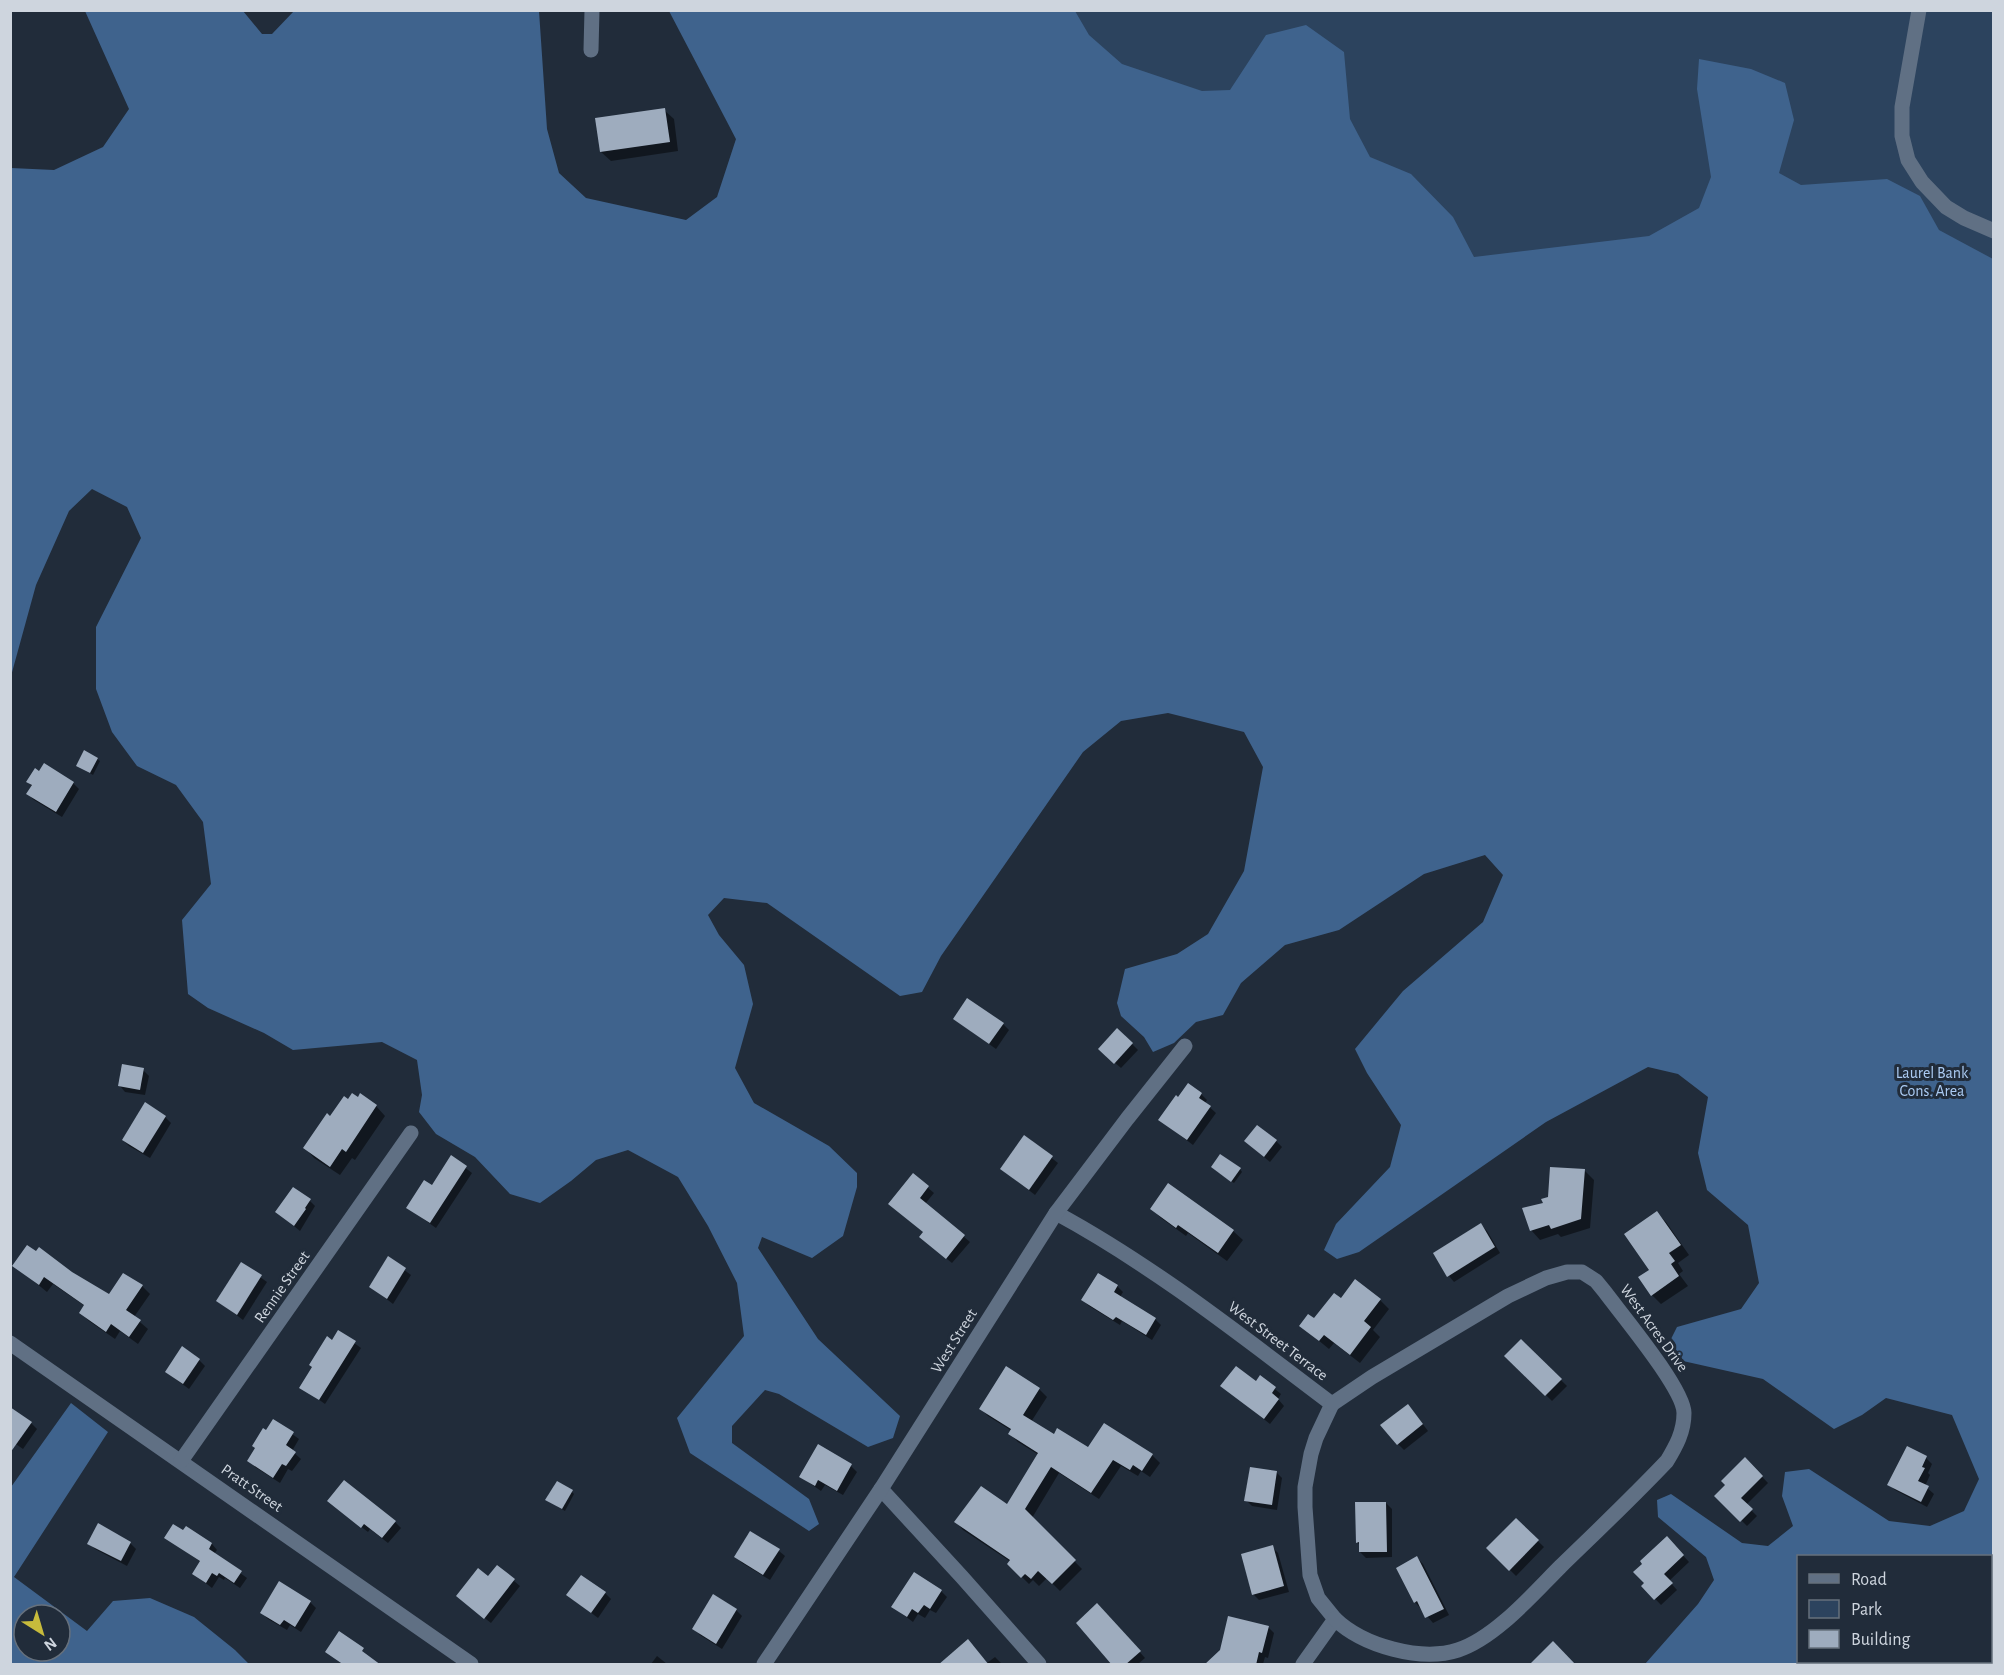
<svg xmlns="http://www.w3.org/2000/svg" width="2004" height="1675" viewBox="0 0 2004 1675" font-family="'Alegreya Sans',sans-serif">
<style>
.green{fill:#2c435e}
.forest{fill:#3f638d;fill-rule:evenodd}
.shadow{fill:#0007}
.building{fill:#9eacbe}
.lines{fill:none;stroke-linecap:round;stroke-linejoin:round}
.minor{stroke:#607084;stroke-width:15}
.labels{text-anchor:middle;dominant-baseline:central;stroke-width:6;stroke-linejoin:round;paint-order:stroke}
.park-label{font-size:16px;fill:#abcbf3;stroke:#212c3a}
.street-label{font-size:16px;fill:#ced5de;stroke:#212c3a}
</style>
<rect width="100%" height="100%" fill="#212c3a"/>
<polygon class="green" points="676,11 1993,11 1993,1259 809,295"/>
<g class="forest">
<path d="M85,11H243L262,34H272L294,11H539L547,129L559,173L586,198L686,220L717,197L736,139L669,11H1075L1089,35L1122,64L1202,91L1230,90L1266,35L1306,25L1344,52L1350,119L1370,157L1411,174L1453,217L1474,257L1649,236L1699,208L1711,177L1697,89L1699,59L1751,69L1785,83L1794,120L1779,173L1801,185L1887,179L1920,196L1939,230L1993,259V1664H1645L1698,1604L1714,1580L1706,1557L1658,1517L1657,1500L1671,1494L1742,1543L1768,1546L1793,1526L1782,1496L1785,1472L1809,1469L1889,1521L1930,1526L1964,1511L1979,1479L1952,1415L1886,1398L1862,1415L1834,1429L1763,1379L1683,1361L1667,1347L1677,1327L1741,1309L1759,1283L1748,1225L1707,1190L1698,1153L1708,1097L1678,1074L1648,1067L1546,1122L1359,1252L1337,1259L1324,1250L1336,1224L1390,1167L1401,1125L1367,1073L1355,1049L1403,991L1483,922L1503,875L1485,855L1424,874L1339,930L1285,945L1241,983L1223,1015L1196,1022L1174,1043L1153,1052L1144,1037L1121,1016L1117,1003L1125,969L1177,954L1208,934L1244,871L1263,767L1244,732L1168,713L1121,721L1083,752L941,956L922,992L900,996L767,903L724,898L708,915L719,935L744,965L753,1004L735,1068L754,1103L829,1146L857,1173V1187L843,1236L812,1258L762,1237L758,1248L818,1339L900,1416L893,1438L868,1447L779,1394L765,1390L732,1426V1443L809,1499L819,1524L809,1531L690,1453L677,1418L744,1336L737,1283L708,1226L678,1177L628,1150L596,1160L571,1181L540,1203L510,1194L475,1157L436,1134L419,1112L422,1095L417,1060L382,1042L293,1050L264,1033L208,1008L188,994L182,920L211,884L203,822L176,785L137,766L112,732L96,689V627L141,538L127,507L92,489L69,511L36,585L11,676V168L54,170L103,147L129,109ZM1798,1556H1990V1662H1798Z"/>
<path d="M71,1403L108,1432L14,1577L87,1631L113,1601L150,1598L194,1617L235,1650L249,1664H11V1487ZM24,1615H60V1651H24Z"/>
</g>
<g class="shadow">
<polygon points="664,110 674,119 678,151 611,161 601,152"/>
<polygon points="97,759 100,761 93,775 78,766"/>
<polygon points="28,782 73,783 79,789 62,817 34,800 28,794 33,787"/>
<polygon points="954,1019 1003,1024 1009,1030 996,1049"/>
<polygon points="1132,1044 1138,1050 1121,1068 1106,1055"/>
<polygon points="143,1070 149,1076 145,1095 125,1092 120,1086"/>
<polygon points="1201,1094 1207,1100 1205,1103 1216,1113 1193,1145 1160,1120"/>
<polygon points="349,1101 376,1106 385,1116 355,1160 352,1158 340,1175 314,1158 305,1148 331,1118"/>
<polygon points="165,1117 171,1123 150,1158 129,1146 123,1140"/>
<polygon points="1025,1137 1058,1163 1035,1195 1002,1169"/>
<polygon points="1276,1141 1282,1147 1270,1162 1252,1147"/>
<polygon points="451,1157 472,1173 436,1228 408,1208 432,1187"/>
<polygon points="1240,1169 1242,1172 1234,1183 1215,1170"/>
<polygon points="1585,1171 1594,1180 1590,1228 1561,1237 1558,1234 1540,1240 1531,1230 1545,1204 1549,1198"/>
<polygon points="913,1175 934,1193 925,1204 970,1242 952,1263 927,1243"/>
<polygon points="1169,1185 1233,1231 1243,1240 1227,1261 1188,1233 1186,1236 1161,1218 1152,1209"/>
<polygon points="310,1201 315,1206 300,1231 277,1212"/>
<polygon points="1657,1213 1666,1222 1689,1255 1678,1263 1683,1271 1679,1274 1688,1286 1661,1304 1652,1295 1640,1278 1651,1270"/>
<polygon points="1481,1225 1487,1231 1500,1253 1454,1282 1449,1276"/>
<polygon points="388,1258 411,1275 393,1304 371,1287"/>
<polygon points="242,1264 267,1282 243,1320 218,1301"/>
<polygon points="14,1265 72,1273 109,1296 142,1286 150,1294 134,1317 148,1329 138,1344 120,1331 115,1339 89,1321 81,1313 85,1306 53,1284 47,1292"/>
<polygon points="1117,1286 1123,1292 1120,1297 1155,1319 1161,1325 1152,1340 1122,1321 1120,1325 1089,1306 1083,1300"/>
<polygon points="1341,1300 1380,1300 1389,1309 1373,1330 1380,1337 1360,1363 1334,1343 1329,1349 1301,1326 1315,1320"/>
<polygon points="339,1332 361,1348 325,1404 301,1387"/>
<polygon points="1521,1341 1567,1386 1552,1401 1506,1356"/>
<polygon points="199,1360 205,1366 189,1389 166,1372"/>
<polygon points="1006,1368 1039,1389 1047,1397 1031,1422 1054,1436 1089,1449 1152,1455 1160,1463 1150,1477 1141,1471 1138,1476 1121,1466 1099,1499 1059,1473 1032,1518 1082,1569 1060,1591 1047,1578 1039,1586 1033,1580 1029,1584 1009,1564 1011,1562 963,1530 956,1522 1007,1506 1039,1455 1018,1442 1010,1434 1012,1431 988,1416 981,1409"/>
<polygon points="1260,1377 1281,1394 1278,1399 1284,1406 1270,1424 1222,1386 1256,1383"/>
<polygon points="1413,1411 1428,1431 1404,1450 1398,1444"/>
<polygon points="274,1421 299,1439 292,1451 301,1459 292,1471 288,1469 280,1483 255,1467 249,1461"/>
<polygon points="31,1423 37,1429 23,1449 10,1440"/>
<polygon points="1907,1448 1926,1458 1932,1464 1928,1473 1930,1475 1925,1486 1934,1494 1927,1507 1895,1490 1889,1484"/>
<polygon points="1745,1459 1768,1483 1746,1505 1757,1516 1747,1526 1717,1496"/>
<polygon points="851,1466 857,1472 843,1495 825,1485 821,1491 801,1477"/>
<polygon points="1276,1472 1282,1478 1277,1510 1252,1506 1246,1500"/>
<polygon points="572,1492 574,1494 565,1511 550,1502"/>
<polygon points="1386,1503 1392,1509 1392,1557 1366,1558 1360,1552 1360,1545 1357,1542"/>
<polygon points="335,1507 395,1522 401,1528 388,1543 370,1529 368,1532"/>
<polygon points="1516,1520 1544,1547 1516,1576 1488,1548"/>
<polygon points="751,1533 779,1551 785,1556 770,1580 742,1563 736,1557"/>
<polygon points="166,1538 212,1544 217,1550 214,1554 247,1578 240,1588 225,1578 224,1580 219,1577 212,1588 194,1574 201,1562"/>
<polygon points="1667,1538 1689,1562 1669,1581 1677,1590 1661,1605 1643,1586"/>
<polygon points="89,1543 130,1543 136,1549 127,1566 95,1549"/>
<polygon points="1272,1547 1278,1553 1289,1592 1259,1600 1253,1594"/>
<polygon points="1417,1558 1423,1564 1449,1615 1433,1623 1415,1602 1398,1568"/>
<polygon points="497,1567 520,1586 491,1623 464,1602 488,1578"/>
<polygon points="941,1591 947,1597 936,1613 930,1610 925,1618 918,1614 913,1622 893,1607"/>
<polygon points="605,1593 611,1599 598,1618 568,1595"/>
<polygon points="713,1596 736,1610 742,1616 722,1649 700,1635 694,1629"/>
<polygon points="310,1602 316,1608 301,1632 290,1625 287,1630 268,1619 262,1613"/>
<polygon points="1103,1611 1145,1658 1138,1664 1114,1664"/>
<polygon points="1268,1627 1274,1633 1268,1658 1265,1657 1263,1664 1206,1664"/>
<polygon points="657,1656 667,1664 651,1664"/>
<polygon points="995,1657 1002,1664 957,1664 987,1663"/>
</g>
<g class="building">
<polygon points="665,108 670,142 600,152 595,118"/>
<polygon points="84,750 98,758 90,773 76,766"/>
<polygon points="44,763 74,782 56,812 26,794 32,785 26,782 35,768 39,771"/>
<polygon points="967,998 1004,1023 989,1044 953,1019"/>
<polygon points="1117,1028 1133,1043 1114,1064 1098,1049"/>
<polygon points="122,1064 144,1068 140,1090 118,1086"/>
<polygon points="1188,1083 1202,1093 1199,1098 1211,1106 1187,1140 1158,1120 1176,1095 1178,1097"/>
<polygon points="352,1093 358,1097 360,1093 377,1105 346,1152 342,1149 330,1167 303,1148 327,1113 330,1116 344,1096 348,1099"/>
<polygon points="145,1102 166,1116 143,1153 122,1140"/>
<polygon points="1257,1125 1277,1140 1264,1157 1244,1141"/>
<polygon points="1024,1135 1053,1156 1029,1190 1000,1169"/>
<polygon points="1220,1154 1241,1168 1231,1182 1211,1167"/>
<polygon points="451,1155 467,1166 430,1223 406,1208 424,1180 432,1185"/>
<polygon points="1550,1167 1585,1169 1581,1219 1551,1229 1549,1225 1530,1231 1522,1208 1543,1203 1541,1199 1548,1197"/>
<polygon points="913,1173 929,1186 920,1198 965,1235 946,1259 919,1237 923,1232 888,1204"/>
<polygon points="1168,1183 1234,1230 1218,1253 1178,1225 1176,1228 1150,1209"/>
<polygon points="293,1187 311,1199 305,1208 306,1209 294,1226 275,1212"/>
<polygon points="1657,1211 1681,1245 1669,1253 1675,1261 1671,1264 1679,1276 1651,1296 1638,1277 1649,1270 1624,1234"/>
<polygon points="1481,1223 1495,1247 1447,1277 1433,1253"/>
<polygon points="27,1245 36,1251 39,1247 72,1272 109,1294 123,1273 143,1285 126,1310 141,1320 129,1337 111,1324 106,1332 79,1313 84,1305 44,1277 39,1285 12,1266"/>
<polygon points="388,1256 406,1268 387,1299 369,1287"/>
<polygon points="241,1262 262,1275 237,1315 216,1301"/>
<polygon points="1098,1273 1118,1285 1114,1292 1156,1318 1146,1335 1116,1317 1113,1320 1081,1300"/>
<polygon points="1355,1279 1381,1299 1364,1321 1371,1327 1350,1355 1324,1335 1319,1341 1299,1326 1308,1314 1314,1318 1334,1293 1341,1298"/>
<polygon points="338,1330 356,1341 319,1400 299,1388 312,1367 309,1365 327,1336 332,1340"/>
<polygon points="1521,1339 1562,1379 1545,1396 1504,1356"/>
<polygon points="182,1346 200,1359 183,1384 165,1372"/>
<polygon points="1006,1366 1040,1388 1023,1415 1054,1434 1057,1428 1088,1447 1104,1423 1153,1454 1142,1471 1133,1465 1130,1470 1113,1460 1091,1493 1051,1467 1025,1509 1076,1560 1052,1584 1038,1571 1031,1579 1025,1574 1021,1578 1007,1564 1010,1560 954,1522 981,1486 1007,1504 1038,1453 1008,1434 1011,1429 979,1409"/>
<polygon points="1236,1366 1256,1381 1260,1375 1276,1387 1272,1393 1279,1399 1264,1419 1220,1386"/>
<polygon points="1408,1404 1423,1424 1397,1445 1380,1425"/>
<polygon points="10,1407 32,1422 10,1453"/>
<polygon points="273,1419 294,1432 286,1445 296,1452 286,1466 282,1464 273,1478 247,1461 255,1448 252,1446 263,1428 266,1430"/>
<polygon points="818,1444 852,1464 837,1491 818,1480 815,1486 799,1477"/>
<polygon points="1907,1446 1927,1456 1922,1467 1925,1468 1918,1481 1929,1486 1921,1502 1887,1485"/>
<polygon points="1745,1457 1763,1476 1741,1498 1753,1509 1740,1522 1714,1496 1725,1485 1721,1481"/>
<polygon points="1250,1467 1277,1471 1272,1505 1244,1501"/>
<polygon points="344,1480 396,1521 382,1538 364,1524 361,1528 327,1501"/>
<polygon points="557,1481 573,1490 562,1509 545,1500"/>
<polygon points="1355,1502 1386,1502 1387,1552 1359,1552 1359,1542 1356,1543"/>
<polygon points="1516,1518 1539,1540 1509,1571 1486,1548"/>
<polygon points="98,1523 131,1542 121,1561 87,1544"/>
<polygon points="173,1524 183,1530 186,1526 212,1543 209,1549 242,1571 234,1583 219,1573 217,1576 212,1573 206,1583 192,1574 200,1561 164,1538"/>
<polygon points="750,1531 780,1549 763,1575 734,1557"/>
<polygon points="1667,1536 1684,1555 1664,1574 1673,1583 1654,1600 1641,1586 1644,1583 1633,1572 1642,1564 1640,1561"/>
<polygon points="1273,1545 1284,1586 1252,1595 1241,1554"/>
<polygon points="1417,1556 1444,1609 1425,1618 1417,1601 1414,1603 1396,1568"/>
<polygon points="497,1565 515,1579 484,1619 456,1596 478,1568 488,1576"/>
<polygon points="914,1572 942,1590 930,1609 924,1605 918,1613 912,1609 907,1617 891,1607"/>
<polygon points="581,1575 606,1592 591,1613 566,1595"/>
<polygon points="279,1581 311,1601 295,1627 284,1620 280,1625 260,1613"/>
<polygon points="713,1594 737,1609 716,1644 692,1629"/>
<polygon points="1097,1603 1141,1651 1125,1665 1112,1665 1076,1623"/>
<polygon points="1228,1616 1269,1626 1262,1653 1259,1652 1256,1665 1204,1665 1220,1650"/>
<polygon points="339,1631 364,1648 362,1651 381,1665 344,1665 325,1652"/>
<polygon points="968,1639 989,1665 938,1665"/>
<polygon points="1553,1641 1576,1665 1529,1665"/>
</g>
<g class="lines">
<g class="minor">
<polyline points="1919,10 1902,107 1902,136 1908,160 1922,182 1946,207 1964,218 1994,231"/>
<polyline points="591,50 592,10"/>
<path d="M1056,1213C1154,1266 1243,1337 1332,1404L1316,1438L1311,1454L1305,1487V1507L1310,1575L1318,1598L1335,1619L1303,1664"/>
<polyline points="10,1343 471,1664"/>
<path d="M1332,1404L1372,1377L1508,1296L1546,1278L1567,1272H1582L1596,1281L1605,1292C1622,1315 1684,1389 1684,1413C1684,1432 1676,1446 1667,1461C1632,1498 1596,1532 1560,1567C1533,1594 1495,1638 1458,1650C1421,1662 1363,1646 1335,1619"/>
<polyline points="181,1461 411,1133"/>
<polyline points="881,1489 962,1577 1039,1664"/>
<polyline points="764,1664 881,1489 1056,1213 1127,1119 1185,1046"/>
</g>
</g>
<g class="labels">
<g class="park-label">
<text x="1932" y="1073">Laurel Bank<tspan x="1932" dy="18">Cons. Area</tspan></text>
</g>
<g class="street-label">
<text transform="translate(282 1287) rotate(-55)">Rennie Street</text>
<text transform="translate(1654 1328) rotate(54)">West Acres Drive</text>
<text transform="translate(954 1341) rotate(-58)">West Street</text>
<text transform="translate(1278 1341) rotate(37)">West Street Terrace</text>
<text transform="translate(252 1488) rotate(35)">Pratt Street</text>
</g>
</g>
<rect width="2004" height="1675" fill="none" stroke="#ced5de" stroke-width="24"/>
<rect x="1797" y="1555" width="195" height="108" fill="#212c3a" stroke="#66707c" stroke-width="1.5"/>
<rect x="1809" y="1574" width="30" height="9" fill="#607084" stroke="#66707c" stroke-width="1.5"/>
<text x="1851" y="1585" font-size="18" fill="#ced5de">Road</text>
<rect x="1809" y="1600" width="30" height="18" fill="#2c435e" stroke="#66707c" stroke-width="1.5"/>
<text x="1851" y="1615" font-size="18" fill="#ced5de">Park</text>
<rect x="1809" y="1630" width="30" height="18" fill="#9eacbe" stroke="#66707c" stroke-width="1.5"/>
<text x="1851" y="1645" font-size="18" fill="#ced5de">Building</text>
<g transform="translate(42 1633) rotate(143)"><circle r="28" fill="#212c3a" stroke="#66707c" stroke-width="1.5"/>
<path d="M0-4.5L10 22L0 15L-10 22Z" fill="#c7bb3c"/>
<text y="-9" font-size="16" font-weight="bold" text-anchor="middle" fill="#ced5de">N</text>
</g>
</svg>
